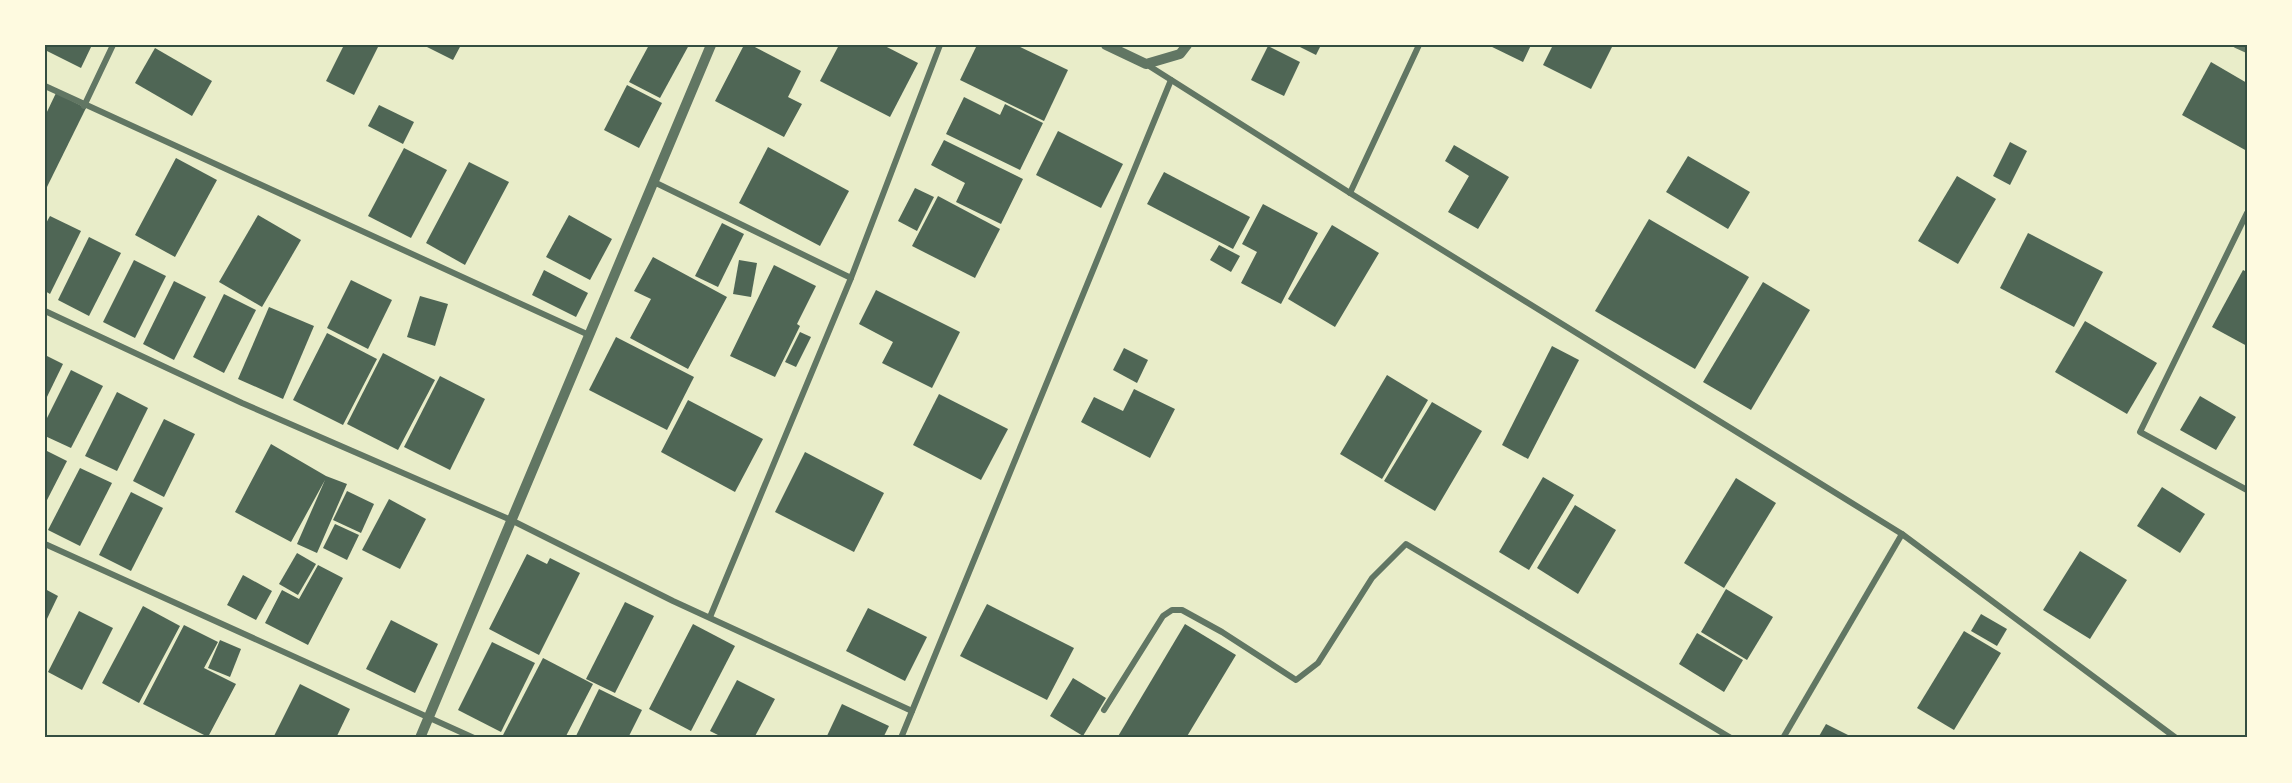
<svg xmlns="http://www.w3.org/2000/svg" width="2292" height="783" viewBox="0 0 2292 783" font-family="'Exo 2',sans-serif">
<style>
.building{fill:#4f6655}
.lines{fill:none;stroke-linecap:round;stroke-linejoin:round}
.minor{stroke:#617663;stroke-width:6}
.tertiary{stroke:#617663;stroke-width:10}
.neatline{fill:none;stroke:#344e41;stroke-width:2}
</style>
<rect width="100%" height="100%" fill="#e9edc9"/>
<g class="building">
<polygon points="45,45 92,45 81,68 45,50"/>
<polygon points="344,45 379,45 354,95 326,81"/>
<polygon points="423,45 461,45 453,60"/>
<polygon points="649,45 689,45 660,98 629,82"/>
<polygon points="744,45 751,45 801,71 788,97 802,104 784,137 715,101"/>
<polygon points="839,45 883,45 918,63 890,117 820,81"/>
<polygon points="977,45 1016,45 1068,70 1044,121 960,80"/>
<polygon points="1296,45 1321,45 1316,55"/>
<polygon points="1488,45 1531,45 1523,62"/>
<polygon points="1553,45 1613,45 1591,89 1543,65"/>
<polygon points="1268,46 1300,62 1284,96 1251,80"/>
<polygon points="155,48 212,81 192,116 135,83"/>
<polygon points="2211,62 2247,83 2247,151 2182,115"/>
<polygon points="627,85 662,103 639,148 604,130"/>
<polygon points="56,93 86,108 45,191 45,116"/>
<polygon points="964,97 1000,115 1005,104 1043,123 1020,170 946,134"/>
<polygon points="379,105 414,122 403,144 368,126"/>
<polygon points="1058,131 1123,164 1101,208 1036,175"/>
<polygon points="944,140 1023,179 1001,224 956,202 965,183 931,165"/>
<polygon points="2010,142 2027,151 2010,185 1993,176"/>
<polygon points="1454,145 1509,177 1478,229 1448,212 1469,176 1445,161"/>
<polygon points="768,147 849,191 820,246 739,203"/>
<polygon points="404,148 447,170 411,238 368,216"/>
<polygon points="1688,156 1750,192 1728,229 1666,192"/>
<polygon points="176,158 217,180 175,257 135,235"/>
<polygon points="469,162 509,182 465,265 426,243"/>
<polygon points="1164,172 1250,217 1233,249 1147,204"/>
<polygon points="1957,176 1996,199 1958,264 1918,241"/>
<polygon points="915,188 934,197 917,231 898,221"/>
<polygon points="938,196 1000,229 975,278 912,246"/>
<polygon points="1263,204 1318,233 1281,304 1241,283 1257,252 1242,244"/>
<polygon points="258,215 301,240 262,307 219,282"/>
<polygon points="569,215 612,239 590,280 546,257"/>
<polygon points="50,216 81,231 50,294 45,291 45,225"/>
<polygon points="1649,219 1749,277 1695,369 1595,311"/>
<polygon points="722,223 744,234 718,287 695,276"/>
<polygon points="1332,225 1379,253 1335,327 1288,299"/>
<polygon points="2028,233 2103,272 2074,327 2000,288"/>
<polygon points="89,237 121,253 89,316 58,300"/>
<polygon points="1219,245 1240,256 1231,272 1210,260"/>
<polygon points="653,257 727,297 688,369 630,338 651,299 634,291"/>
<polygon points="134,260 166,276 135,338 103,322"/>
<polygon points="739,260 757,263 751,297 733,294"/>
<polygon points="774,265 816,286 797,324 800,326 775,377 730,356"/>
<polygon points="544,270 588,293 576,317 532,295"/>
<polygon points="2243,270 2247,272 2247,346 2212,327"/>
<polygon points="351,280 392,300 368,349 327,328"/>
<polygon points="174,281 206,297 174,360 143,344"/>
<polygon points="1763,282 1810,310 1751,410 1703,382"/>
<polygon points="876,290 960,332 932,388 882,363 893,342 859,324"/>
<polygon points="224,294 256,310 224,373 193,357"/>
<polygon points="420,296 448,304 435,346 407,337"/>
<polygon points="269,307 314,326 283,399 238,379"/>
<polygon points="2085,321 2157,363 2127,414 2055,372"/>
<polygon points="800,332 811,337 796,367 785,362"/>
<polygon points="327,333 377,359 343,425 293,400"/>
<polygon points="616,337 694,377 667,430 589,390"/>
<polygon points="1552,346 1579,360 1528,459 1502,445"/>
<polygon points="1124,348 1148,360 1137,383 1113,370"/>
<polygon points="383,353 435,380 398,450 347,424"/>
<polygon points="45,355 63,364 45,401"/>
<polygon points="71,370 103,386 71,448 45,436 45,422"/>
<polygon points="1387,375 1428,400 1382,479 1340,454"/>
<polygon points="440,376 485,399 450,470 404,447"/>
<polygon points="1134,389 1175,409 1150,458 1081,422 1094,397 1123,411"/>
<polygon points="117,392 148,408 117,471 85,456"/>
<polygon points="939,394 1008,429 981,480 913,445"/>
<polygon points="2200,396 2236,417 2216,450 2180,430"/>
<polygon points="688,400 763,439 735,492 661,452"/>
<polygon points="1432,402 1482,431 1435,511 1384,481"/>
<polygon points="164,419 195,434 164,497 133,481"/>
<polygon points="271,444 326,476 347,484 317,553 297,544 325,480 291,542 235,512"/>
<polygon points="45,450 67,461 45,504"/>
<polygon points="805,452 884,493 854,552 775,512"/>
<polygon points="80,468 112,483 80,546 48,530"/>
<polygon points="1543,477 1574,495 1529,570 1499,552"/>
<polygon points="1736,478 1776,503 1724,588 1684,563"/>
<polygon points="2162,487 2205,514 2180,553 2137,526"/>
<polygon points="347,491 374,504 361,533 333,520"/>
<polygon points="131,492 163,508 131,571 99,555"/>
<polygon points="389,499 426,519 400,569 362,550"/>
<polygon points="1575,505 1616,530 1578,594 1537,568"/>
<polygon points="335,524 359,535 347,560 323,548"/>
<polygon points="2080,551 2127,580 2090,639 2043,610"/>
<polygon points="297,553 316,564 298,595 279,584"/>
<polygon points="527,554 547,564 550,558 580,573 539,655 489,629"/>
<polygon points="318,565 343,578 308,645 265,623 282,590 299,599"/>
<polygon points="243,575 272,591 256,620 227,605"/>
<polygon points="45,589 58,596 45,623"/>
<polygon points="1726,589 1773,617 1747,660 1701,632"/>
<polygon points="625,602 654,616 615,693 586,679"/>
<polygon points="987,604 1074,648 1047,700 960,656"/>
<polygon points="143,606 180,626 139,703 102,683"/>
<polygon points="868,608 927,637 905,681 846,651"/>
<polygon points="79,611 113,628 82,690 48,672"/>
<polygon points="1981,614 2007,629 1997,646 1971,631"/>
<polygon points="391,620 438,644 415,693 366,669"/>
<polygon points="693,624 735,646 691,731 649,709"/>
<polygon points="1185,624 1236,655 1186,738 1117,738"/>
<polygon points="184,625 218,642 204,668 236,684 208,737 143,704"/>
<polygon points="1964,631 2001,653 1954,730 1917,708"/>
<polygon points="1697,633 1743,660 1724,692 1679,664"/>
<polygon points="220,640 241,649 230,677 208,668"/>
<polygon points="492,642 535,663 501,732 458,710"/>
<polygon points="543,658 593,684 565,738 505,738 502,737"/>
<polygon points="1073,678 1106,698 1083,736 1050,716"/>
<polygon points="737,680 775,699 754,738 724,738 710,731"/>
<polygon points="300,684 350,709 336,738 273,738"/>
<polygon points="599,689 642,710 628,738 575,738"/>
<polygon points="842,704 889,726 883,738 826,738"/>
<polygon points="1826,724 1854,738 1818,738"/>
</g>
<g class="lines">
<g class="minor">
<polyline points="2236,45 2247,50"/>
<polyline points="1146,64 1350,193 1902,534 2176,738"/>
<polyline points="45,86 589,335"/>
<polyline points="84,106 113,45"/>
<polyline points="654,182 851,278 940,45"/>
<polyline points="1350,193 1419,45"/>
<polyline points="2247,213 2140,432 2247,490"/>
<polyline points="45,311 242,403 511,520 673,601 912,711"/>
<polyline points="45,544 474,738"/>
<polyline points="710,617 851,278"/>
<polyline points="1104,710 1163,616 1172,610 1182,610 1222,632 1296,680 1318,663 1372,578 1406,544 1731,738"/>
<polyline points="901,738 1171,80"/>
<polyline points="1783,738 1902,534"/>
</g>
<g class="tertiary">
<polyline points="1106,45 1146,64 1180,54 1187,45"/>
<polyline points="420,738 711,45"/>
</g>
</g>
<rect width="2292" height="783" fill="none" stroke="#fefae0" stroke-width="93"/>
<rect x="46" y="46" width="2200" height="690" class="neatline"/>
</svg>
